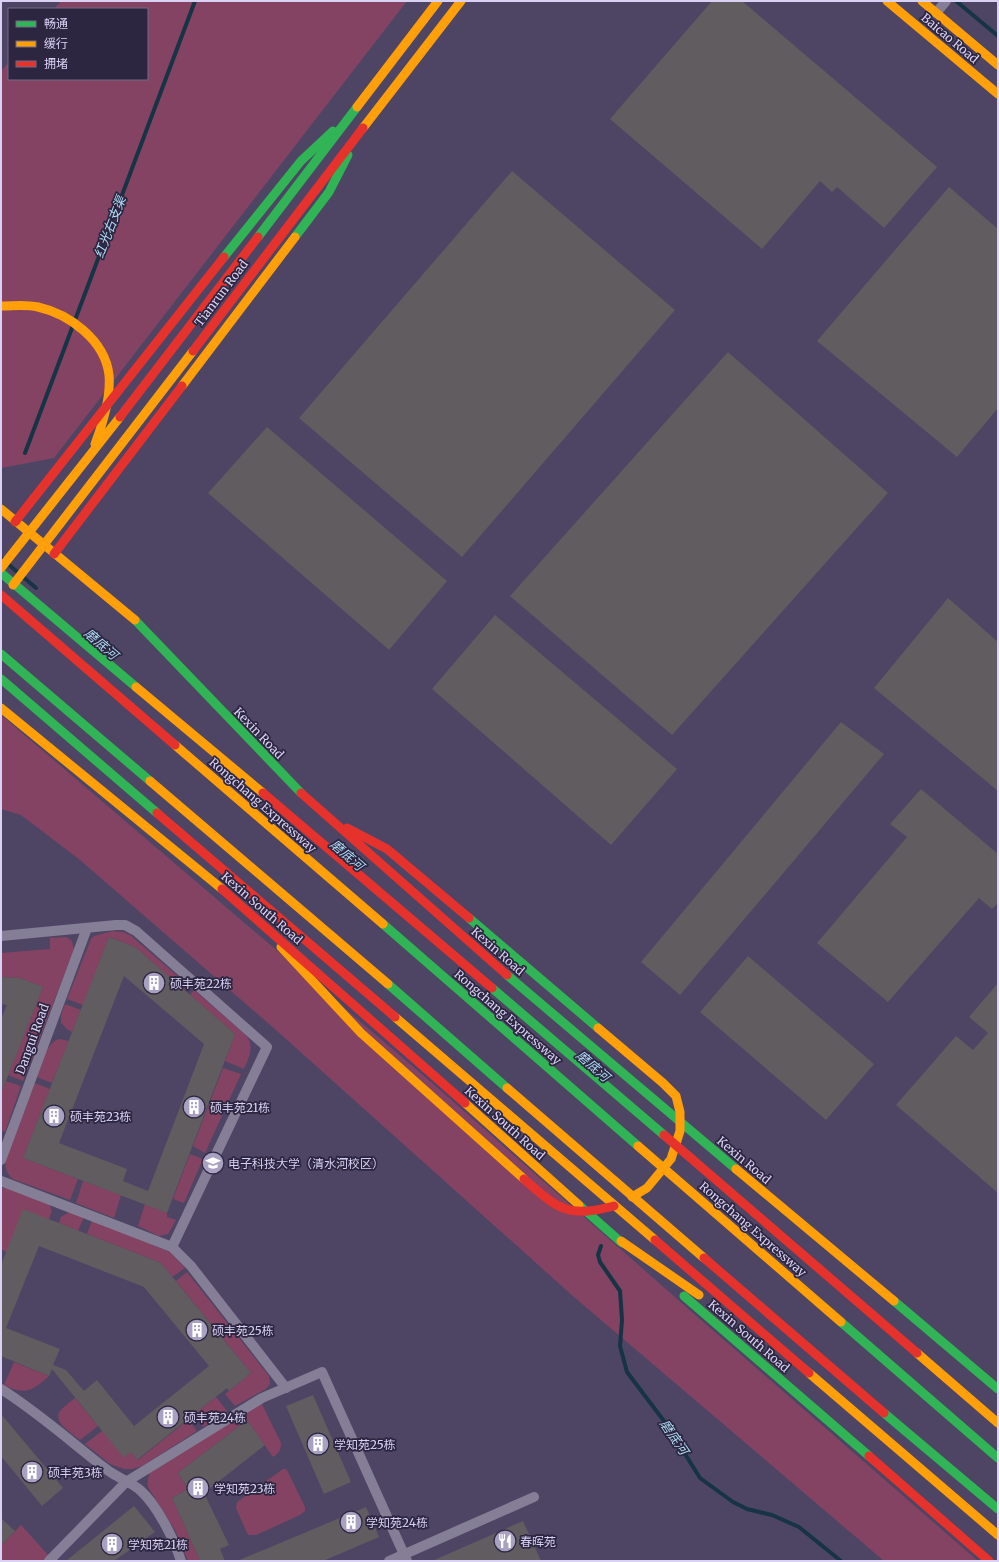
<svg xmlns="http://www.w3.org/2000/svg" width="999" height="1562" viewBox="0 0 999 1562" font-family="Merriweather,'Noto Sans SC',serif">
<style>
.green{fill:#844362}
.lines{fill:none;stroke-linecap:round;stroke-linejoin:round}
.stream{stroke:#173446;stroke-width:4}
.building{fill:#605c60;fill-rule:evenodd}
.street{stroke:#847e97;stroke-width:10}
.fast{stroke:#30b455;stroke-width:9}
.slow{stroke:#ff9f0a;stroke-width:9}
.jam{stroke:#e5322d;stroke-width:9}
.labels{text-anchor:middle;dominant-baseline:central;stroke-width:3.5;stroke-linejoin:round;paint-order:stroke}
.street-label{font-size:12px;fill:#d9d2f4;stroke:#2c2640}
.poi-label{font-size:12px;fill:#d9d2f4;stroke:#2c2640;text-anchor:start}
.water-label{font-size:13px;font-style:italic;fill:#afdcf7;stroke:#2c2640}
</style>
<rect width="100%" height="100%" fill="#4e4564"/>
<g class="green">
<polygon points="61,1 407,1 54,458 1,468 1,71 9,62 9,79 147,79 147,9 54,9"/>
<polygon points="1,715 431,1082 693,1313 978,1561 884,1561 574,1297 276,1030 80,860 21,815 1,809"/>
<polygon points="113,931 123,932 130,935 188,985 184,990 135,947 109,937 83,1005 67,999 91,939 94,936"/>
<polygon points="67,937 72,941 74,950 23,1081 8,1075 43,987 20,978 1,977 1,953 50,949 50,938"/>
<path d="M194,990L246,1035C255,1047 249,1057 244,1069L225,1061L235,1034L190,995Z"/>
<polygon points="65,1004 81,1010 72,1032 67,1029 61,1023 61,1015"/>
<path d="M59,1039L69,1041L52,1083L37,1077C42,1065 45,1044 59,1039Z"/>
<polygon points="223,1068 241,1074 205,1153 193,1146"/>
<polygon points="6,1081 21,1086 5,1132 1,1130 1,1092"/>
<path d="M35,1083L50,1089L23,1158L78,1179L70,1200L13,1179C4,1172 4,1162 7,1152Z"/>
<polygon points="190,1154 203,1159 184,1203 173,1199"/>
<polygon points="83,1181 121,1195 114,1218 76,1203"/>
<polygon points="5,1187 49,1203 52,1211 49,1219 6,1252 1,1249 1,1189"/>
<polygon points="145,1204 167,1213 167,1217 176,1220 168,1234 159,1236 138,1226"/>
<polygon points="69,1212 84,1217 78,1231 59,1223 61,1217"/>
<polygon points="92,1220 170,1252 185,1268 172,1277 161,1263 87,1234"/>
<polygon points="187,1272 269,1376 270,1384 266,1389 235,1406 225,1394 251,1373 176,1281"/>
<path d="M14,1362L49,1376C34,1390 24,1396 4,1385Z"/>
<polygon points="216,1397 227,1411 203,1427 193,1415"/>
<path d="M75,1398L98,1426L80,1440C73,1434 52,1422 60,1411C64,1406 70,1402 75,1398Z"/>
<path d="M261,1402L281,1443C281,1450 279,1453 273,1457L247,1420L178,1473L186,1486V1490L172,1498L200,1561H188L176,1532L148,1487C147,1480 148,1476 152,1470Z"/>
<polygon points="188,1420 197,1431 142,1466 132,1469 124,1469 110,1464 85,1444 102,1431 131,1452 138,1460"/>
<polygon points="283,1469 286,1469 289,1474 305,1507 305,1511 300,1515 256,1535 249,1535 247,1533 236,1508 237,1502"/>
<polygon points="21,1525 49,1556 44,1561 1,1561 1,1546"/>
</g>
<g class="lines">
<g class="stream">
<polyline points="956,1 998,36"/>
<polyline points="25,453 195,1"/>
<polyline points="1,558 36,588"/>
<polyline points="601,1246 598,1255 600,1262 620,1291 622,1320 620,1346 627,1372 667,1425 700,1478 733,1502 747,1509 772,1515 799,1527 841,1561"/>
</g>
</g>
<g class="building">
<polygon points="712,1 742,1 937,167 884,228 837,187 832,192 820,181 762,249 610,119"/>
<polygon points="512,171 675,310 462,557 299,418"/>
<polygon points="949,187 998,229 998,408 957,457 817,341"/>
<polygon points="728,352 888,493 672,735 510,596"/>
<polygon points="267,427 447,581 389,650 208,493"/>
<polygon points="948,598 998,642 998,791 874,688"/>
<polygon points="495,615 677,769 611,845 432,689"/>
<polygon points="841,722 884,754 680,995 641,962"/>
<polygon points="921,789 998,854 998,903 992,909 979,898 888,1002 817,943 907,837 890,824"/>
<path d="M109,937L135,947L235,1034L167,1213L23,1158ZM124,976L204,1044L148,1191L123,1181L127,1169L59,1143Z"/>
<polygon points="748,956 874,1064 826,1120 700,1012"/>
<polygon points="1,977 20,978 43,987 2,1091 1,1019 7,1005 1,1004"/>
<polygon points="998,983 998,1193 896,1105 956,1036 973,1050 988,1033 969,1017"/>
<path d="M23,1209L161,1263L251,1373L229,1391L227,1388L137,1460L131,1452L124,1458L52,1369L49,1376L1,1356V1265ZM39,1246L144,1287L209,1366L134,1426L97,1380L84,1391L66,1370L53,1365L60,1349L6,1328Z"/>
<polygon points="313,1395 351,1482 324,1494 286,1406"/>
<polygon points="1,1414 63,1488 42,1506 1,1456"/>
<polygon points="247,1420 265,1445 204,1493 229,1545 220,1549 225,1561 200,1561 172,1498 188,1489 178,1473"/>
<polygon points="134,1506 155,1532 114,1561 66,1561"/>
<polygon points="366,1507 379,1537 323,1561 237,1561"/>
<polygon points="1,1518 15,1531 1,1546"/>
<polygon points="523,1521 541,1561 432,1561"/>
</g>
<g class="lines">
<g class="street">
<polyline points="936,13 946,1"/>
<polyline points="1,936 116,925 125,925 136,931 267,1047 172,1247"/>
<polyline points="1,1160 87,928"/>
<polyline points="1,1181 172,1247 191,1266 286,1388"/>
<path d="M1,1389C39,1413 71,1442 106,1469C116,1477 131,1482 140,1490C157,1505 174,1539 181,1561"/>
<polyline points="49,1561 126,1482 262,1398 322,1372 407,1561"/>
<polyline points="389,1561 534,1497"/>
</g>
<g class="fast">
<polyline points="258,237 357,107"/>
<polyline points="295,237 329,192 348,155"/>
<polyline points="224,257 301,161 333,131"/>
<polyline points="1,573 136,687"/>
<polyline points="135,620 301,793"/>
<polyline points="1,654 150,781"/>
<polyline points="1,679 157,813"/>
<polyline points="469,918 598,1028"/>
<polyline points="383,924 638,1146"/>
<polyline points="507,975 736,1169"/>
<polyline points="388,984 507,1088"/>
<polyline points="492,988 664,1135"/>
<polyline points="579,1205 622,1243"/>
<polyline points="684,1296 869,1456"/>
<polyline points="894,1301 998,1389"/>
<polyline points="841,1322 998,1458"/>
<polyline points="884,1413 998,1509"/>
</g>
<g class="slow">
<polyline points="887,1 998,94"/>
<polyline points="922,1 998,65"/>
<polyline points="357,107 438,1"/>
<polyline points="363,128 461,1"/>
<path d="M1,306C14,306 25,304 38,307C69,314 105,340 109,375C111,398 103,423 95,444"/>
<polyline points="182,386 295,237"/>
<polyline points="1,509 135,620"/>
<polyline points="1,568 120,417"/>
<polyline points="13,585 193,351"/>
<polyline points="136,687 263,793"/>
<polyline points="1,708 222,889"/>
<polyline points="175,745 383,924"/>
<polyline points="150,781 388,984"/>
<polyline points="281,947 361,1033 524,1179"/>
<polyline points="395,1017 655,1240"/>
<polyline points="598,1028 663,1083 676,1096 680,1112 680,1131 671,1159 647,1188 632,1197"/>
<polyline points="507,1088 704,1258"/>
<polyline points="465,1103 579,1205"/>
<polyline points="638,1146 841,1322"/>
<polyline points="736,1169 894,1301"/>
<polyline points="621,1241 699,1295"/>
<polyline points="917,1353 998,1423"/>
<polyline points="809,1373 998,1535"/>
</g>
<g class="jam">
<polyline points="193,351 363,128"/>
<polyline points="120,417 258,237"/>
<polyline points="15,522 224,257"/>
<polyline points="54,554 182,386"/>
<polyline points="1,595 175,745"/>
<polyline points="263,793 492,988"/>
<polyline points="301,793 507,975"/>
<polyline points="157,813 395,1017"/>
<polyline points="347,828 387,849 469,918"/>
<polyline points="222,889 465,1103"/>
<polyline points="664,1135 917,1353"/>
<path d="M524,1179C559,1210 567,1218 614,1206"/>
<polyline points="655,1240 809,1373"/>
<polyline points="704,1258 884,1413"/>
<polyline points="869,1456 989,1561"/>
</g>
</g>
<defs>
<g id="building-disc" transform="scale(1.15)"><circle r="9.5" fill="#a8a1c2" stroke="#2c2640"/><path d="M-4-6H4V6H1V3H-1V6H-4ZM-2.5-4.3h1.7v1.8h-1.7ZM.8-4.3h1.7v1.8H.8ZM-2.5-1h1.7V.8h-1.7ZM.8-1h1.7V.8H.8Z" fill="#fff"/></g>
<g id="university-disc" transform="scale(1.15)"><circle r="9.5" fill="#a8a1c2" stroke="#2c2640"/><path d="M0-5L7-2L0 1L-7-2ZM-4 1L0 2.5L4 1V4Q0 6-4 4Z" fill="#fff"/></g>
<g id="restaurant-disc" transform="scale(1.15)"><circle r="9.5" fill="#a8a1c2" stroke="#2c2640"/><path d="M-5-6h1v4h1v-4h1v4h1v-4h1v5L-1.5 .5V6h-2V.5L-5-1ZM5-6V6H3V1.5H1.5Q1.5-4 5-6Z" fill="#fff"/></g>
</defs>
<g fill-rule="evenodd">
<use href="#building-disc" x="154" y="983"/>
<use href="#building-disc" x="194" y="1107"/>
<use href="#building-disc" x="54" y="1116"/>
<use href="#university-disc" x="213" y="1163"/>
<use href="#building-disc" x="197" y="1330"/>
<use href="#building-disc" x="168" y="1417"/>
<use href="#building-disc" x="318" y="1444"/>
<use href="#building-disc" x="32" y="1472"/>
<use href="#building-disc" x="198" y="1488"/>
<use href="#building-disc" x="351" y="1522"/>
<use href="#restaurant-disc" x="505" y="1541"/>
<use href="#building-disc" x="112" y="1544"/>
</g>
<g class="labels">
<g class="street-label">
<text transform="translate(950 38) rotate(40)">Baicao Road</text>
<text transform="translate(221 293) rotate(-53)">Tianrun Road</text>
<text transform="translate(259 733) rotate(46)">Kexin Road</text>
<text transform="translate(263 805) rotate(41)">Rongchang Expressway</text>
<text transform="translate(262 908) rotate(41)">Kexin South Road</text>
<text transform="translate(498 951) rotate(41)">Kexin Road</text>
<text transform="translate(508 1017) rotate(41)">Rongchang Expressway</text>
<text transform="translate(32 1039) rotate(-70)">Dangui Road</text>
<text transform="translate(505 1123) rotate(42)">Kexin South Road</text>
<text transform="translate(744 1160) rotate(40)">Kexin Road</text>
<text transform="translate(753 1229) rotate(41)">Rongchang Expressway</text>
<text transform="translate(749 1336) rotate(41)">Kexin South Road</text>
</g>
<g class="poi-label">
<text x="170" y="983">硕丰苑22栋</text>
<text x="210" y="1107">硕丰苑21栋</text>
<text x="70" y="1116">硕丰苑23栋</text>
<text x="228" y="1163">电子科技大学（清水河校区）</text>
<text x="212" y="1330">硕丰苑25栋</text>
<text x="184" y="1417">硕丰苑24栋</text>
<text x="334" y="1444">学知苑25栋</text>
<text x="48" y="1472">硕丰苑3栋</text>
<text x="214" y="1488">学知苑23栋</text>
<text x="366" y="1522">学知苑24栋</text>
<text x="520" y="1541">春晖苑</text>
<text x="128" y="1544">学知苑21栋</text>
</g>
<g class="water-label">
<text transform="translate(110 227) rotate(-69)">红光右支渠</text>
<text transform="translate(101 644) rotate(41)">磨底河</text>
<text transform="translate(347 855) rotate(41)">磨底河</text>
<text transform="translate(593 1066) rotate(41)">磨底河</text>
<text transform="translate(674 1437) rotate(56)">磨底河</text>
</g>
</g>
<rect width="999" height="1562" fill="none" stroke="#d9d2f4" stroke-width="4"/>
<rect x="8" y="8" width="140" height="72" fill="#2c2640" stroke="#716b88"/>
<rect x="16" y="21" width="20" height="6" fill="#30b455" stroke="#716b88"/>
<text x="44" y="28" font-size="12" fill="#d9d2f4">畅通</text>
<rect x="16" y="41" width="20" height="6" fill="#ff9f0a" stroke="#716b88"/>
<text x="44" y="48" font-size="12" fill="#d9d2f4">缓行</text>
<rect x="16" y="61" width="20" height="6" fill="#e5322d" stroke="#716b88"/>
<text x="44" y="68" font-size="12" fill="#d9d2f4">拥堵</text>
</svg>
